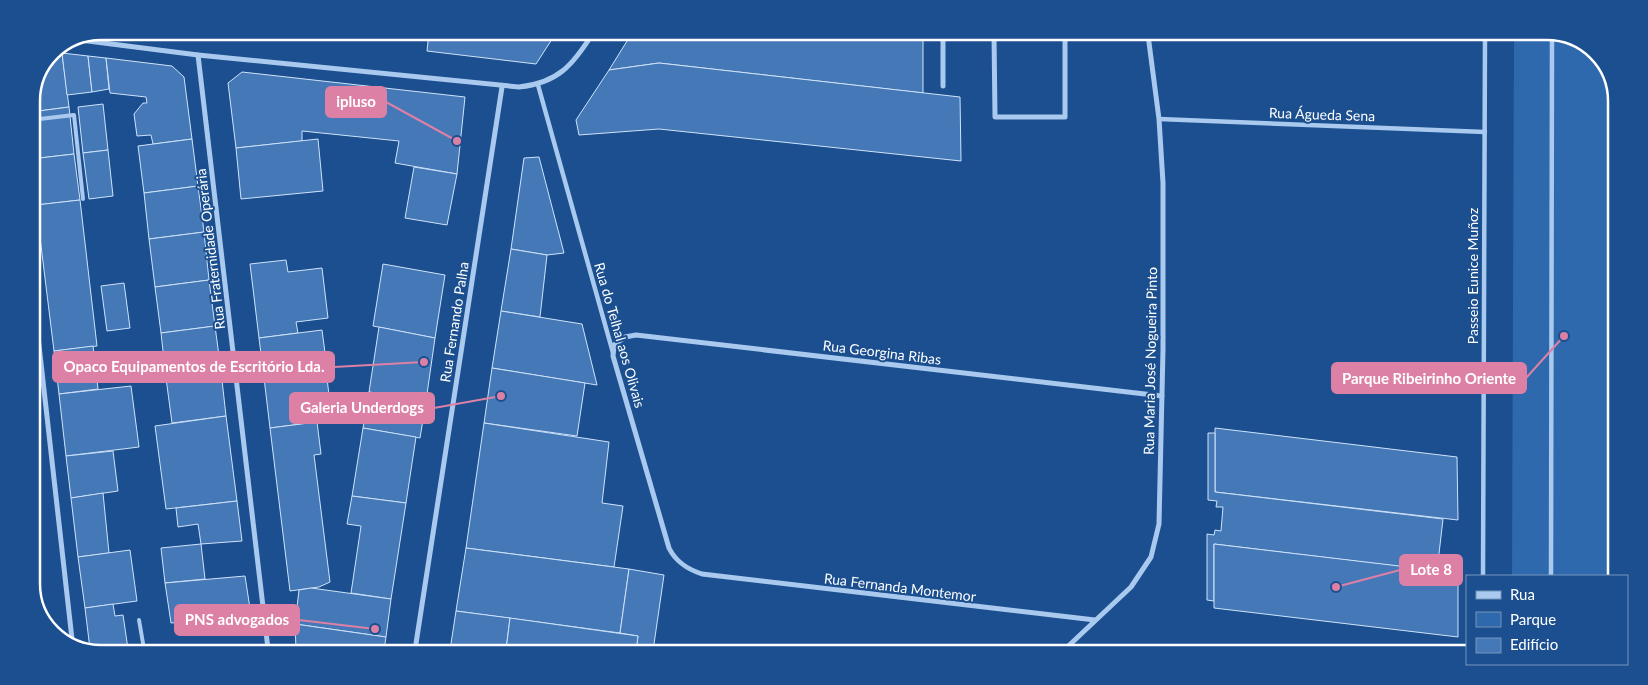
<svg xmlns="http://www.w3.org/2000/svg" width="1648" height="685" viewBox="0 0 1648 685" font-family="Lato,sans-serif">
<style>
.green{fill:#2e69ad}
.building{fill:#4478b7;stroke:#cfe3fa}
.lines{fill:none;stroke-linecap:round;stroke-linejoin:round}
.service{stroke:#a9c9ee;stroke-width:4}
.pedestrian{stroke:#a9c9ee;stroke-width:4.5}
.minor{stroke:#a9c9ee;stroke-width:5}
.labels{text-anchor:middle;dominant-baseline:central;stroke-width:4;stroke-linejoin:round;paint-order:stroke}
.street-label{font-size:14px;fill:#fff;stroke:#1b4f8f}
.rim{fill:none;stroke:#fff;stroke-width:2.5}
.leader{fill:none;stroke:#dd80a5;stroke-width:2}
.callout-dot{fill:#dd80a5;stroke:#1b4f8f;stroke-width:2}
.callout{fill:#dd80a5;stroke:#dd80a5;stroke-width:2}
.callout-label{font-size:15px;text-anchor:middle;font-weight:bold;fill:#fff}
</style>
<rect width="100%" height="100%" fill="#1b4f8f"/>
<polygon class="green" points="1514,36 1574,36 1603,59 1617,96 1612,576 1512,576"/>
<g class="building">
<polygon points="287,32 322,32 322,40 286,36"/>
<polygon points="429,32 556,33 536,64 427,51"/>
<polygon points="632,33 923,34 923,93 659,63 609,70"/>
<polygon points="52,52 62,53 69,107 31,112 31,96"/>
<polygon points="62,53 88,56 92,92 67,95"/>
<polygon points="88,56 106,58 109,89 92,92"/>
<polygon points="106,58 172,66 184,77 192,139 153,144 151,135 137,136 134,114 143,103 147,103 146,97 110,93"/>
<polygon points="659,63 960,97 961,161 659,129 579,135 576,120 609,70"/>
<polygon points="242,72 465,97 457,174 395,163 399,141 302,131 302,141 236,148 228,83"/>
<polygon points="103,104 108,150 83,153 78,107"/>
<polygon points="69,107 74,154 31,159 31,112"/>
<polygon points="192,139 198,186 144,193 138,146"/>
<polygon points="318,139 323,191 241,199 236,148"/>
<polygon points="108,150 113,196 89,199 83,153"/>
<polygon points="74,154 80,200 36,205 31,159"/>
<polygon points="539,157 564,253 547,255 511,249 524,158"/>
<polygon points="414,167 457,174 447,225 405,218"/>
<polygon points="198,186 204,232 149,239 144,193"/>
<polygon points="80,200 97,346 54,351 36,205"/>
<polygon points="204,232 209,280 155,287 149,239"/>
<polygon points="511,249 547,255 540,317 501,311"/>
<polygon points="286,260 288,272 322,268 328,318 296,322 298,333 259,338 250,264"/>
<polygon points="383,264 445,275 435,338 373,326"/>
<polygon points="209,280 215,326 161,333 155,287"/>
<polygon points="124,283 130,328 107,331 101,286"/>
<polygon points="501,311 582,324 597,385 492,368"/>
<polygon points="215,326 221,371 166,378 161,333"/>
<polygon points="379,327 435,338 426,401 369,392"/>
<polygon points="322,330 326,360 281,365 282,376 264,378 259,338"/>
<polygon points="93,346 98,389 59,394 54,351"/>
<polygon points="492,368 585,383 577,436 484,423"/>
<polygon points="326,370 332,420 270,428 264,378"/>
<polygon points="221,371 226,416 172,423 166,378"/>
<polygon points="131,386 139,447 66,456 59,394"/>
<polygon points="369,392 426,401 420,438 363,428"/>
<polygon points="226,416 237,501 166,509 155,426"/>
<polygon points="317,422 321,454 314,455 330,582 319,587 290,591 270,428"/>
<polygon points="484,423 609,442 602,503 623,506 614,567 466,548"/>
<polygon points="363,428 416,437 406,503 352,496"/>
<polygon points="1215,428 1457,457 1458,520 1215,492"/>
<polygon points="1208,433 1215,433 1215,492 1443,519 1437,571 1214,544 1214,601 1207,600 1207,534 1214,535 1215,530 1221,531 1223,507 1216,507 1217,501 1208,500"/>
<polygon points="113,451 118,491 71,498 66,456"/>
<polygon points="103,493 109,553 78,557 71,498"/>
<polygon points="352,496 406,503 391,599 351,593 361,526 347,524"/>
<polygon points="237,501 242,541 201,544 198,524 178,527 176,508"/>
<polygon points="201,544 205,579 165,583 161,548"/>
<polygon points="1214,544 1458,573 1458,637 1214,608"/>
<polygon points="466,548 629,569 620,633 456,611"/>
<polygon points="130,550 137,601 85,608 78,557"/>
<polygon points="629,569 664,575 653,651 636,651 638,636 620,633"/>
<polygon points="245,576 251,615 171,623 165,583"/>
<polygon points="311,588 391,599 386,637 295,624 299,590"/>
<polygon points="113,604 115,616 123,615 128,649 90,649 85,608"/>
<polygon points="456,611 510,618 506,650 450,650"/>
<polygon points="510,618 638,636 636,651 506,650"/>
<polygon points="295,624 386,637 384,650 296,649"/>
</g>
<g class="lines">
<g class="service">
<polyline points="31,120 74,115 83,199"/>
<polyline points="139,620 144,649"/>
</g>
<g class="pedestrian">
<polyline points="538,85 613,353"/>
<polyline points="1159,119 1485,132"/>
<polyline points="1483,576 1485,36"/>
<polyline points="1551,576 1552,36"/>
</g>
<g class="minor">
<polyline points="994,34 995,117 1065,117 1065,35"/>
<path d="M80,40L198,55L519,87C558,83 573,65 593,33"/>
<polyline points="198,55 268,649"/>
<polyline points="943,86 943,34"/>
<polyline points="31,274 73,648"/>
<path d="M1095,620L702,574C687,569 676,562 669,548L613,356L614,345L625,337L636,335L1162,396"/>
<polyline points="415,650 502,87"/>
<polyline points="1062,652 1131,587 1151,557 1159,524 1163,350 1163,183 1159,119 1148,35"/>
</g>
</g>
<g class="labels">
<g class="street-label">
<text transform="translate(1322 114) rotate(2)">Rua Águeda Sena</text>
<text transform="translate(210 249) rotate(-97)">Rua Fraternidade Operária</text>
<text transform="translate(1472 276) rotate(-90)">Passeio Eunice Muñoz</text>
<text transform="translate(454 322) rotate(-81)">Rua Fernando Palha</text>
<text transform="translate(620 335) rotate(74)">Rua do Telhal aos Olivais</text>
<text transform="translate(882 352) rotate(7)">Rua Georgina Ribas</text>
<text transform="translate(1150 361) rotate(-89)">Rua Maria José Nogueira Pinto</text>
<text transform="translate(900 587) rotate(7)">Rua Fernanda Montemor</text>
</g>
</g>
<path d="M0 0H1648V685H0ZM101 40H1547A61 61 0 0 1 1608 101V584A61 61 0 0 1 1547 645H101A61 61 0 0 1 40 584V101A61 61 0 0 1 101 40Z" fill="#1b4f8f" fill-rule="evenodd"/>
<path class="rim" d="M101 40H1547A61 61 0 0 1 1608 101V584A61 61 0 0 1 1547 645H101A61 61 0 0 1 40 584V101A61 61 0 0 1 101 40Z"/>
<path class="leader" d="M457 141L386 102M424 362L334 367M1564 336L1526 378M501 396L434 408M1336 587L1400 570M375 629L299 620"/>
<g class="callout-dot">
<circle cx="457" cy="141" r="5"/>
<circle cx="424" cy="362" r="5"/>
<circle cx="1564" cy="336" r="5"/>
<circle cx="501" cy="396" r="5"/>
<circle cx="1336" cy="587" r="5"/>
<circle cx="375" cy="629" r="5"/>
</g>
<g class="callout">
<rect x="326" y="87" width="60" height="30" rx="5"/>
<rect x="53" y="352" width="281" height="30" rx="5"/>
<rect x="1332" y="363" width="194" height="30" rx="5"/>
<rect x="290" y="393" width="144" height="30" rx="5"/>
<rect x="1400" y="555" width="62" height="30" rx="5"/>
<rect x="175" y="605" width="124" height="30" rx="5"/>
</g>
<g class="callout-label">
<text x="356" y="107">ipluso</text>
<text x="194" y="372">Opaco Equipamentos de Escritório Lda.</text>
<text x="1429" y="384">Parque Ribeirinho Oriente</text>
<text x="362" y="413">Galeria Underdogs</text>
<text x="1431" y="575">Lote 8</text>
<text x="237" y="625">PNS advogados</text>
</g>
<rect x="1466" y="575" width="162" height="90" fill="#1b4f8f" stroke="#7695bc"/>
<rect x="1476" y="591" width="25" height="8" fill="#a9c9ee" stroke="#7695bc"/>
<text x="1510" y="600" font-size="15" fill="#ffffff">Rua</text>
<rect x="1476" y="612" width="25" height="15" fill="#2e69ad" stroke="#7695bc"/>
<text x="1510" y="625" font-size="15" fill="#ffffff">Parque</text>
<rect x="1476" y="638" width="25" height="15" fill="#4478b7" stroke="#7695bc"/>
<text x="1510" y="650" font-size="15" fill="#ffffff">Edifício</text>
</svg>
